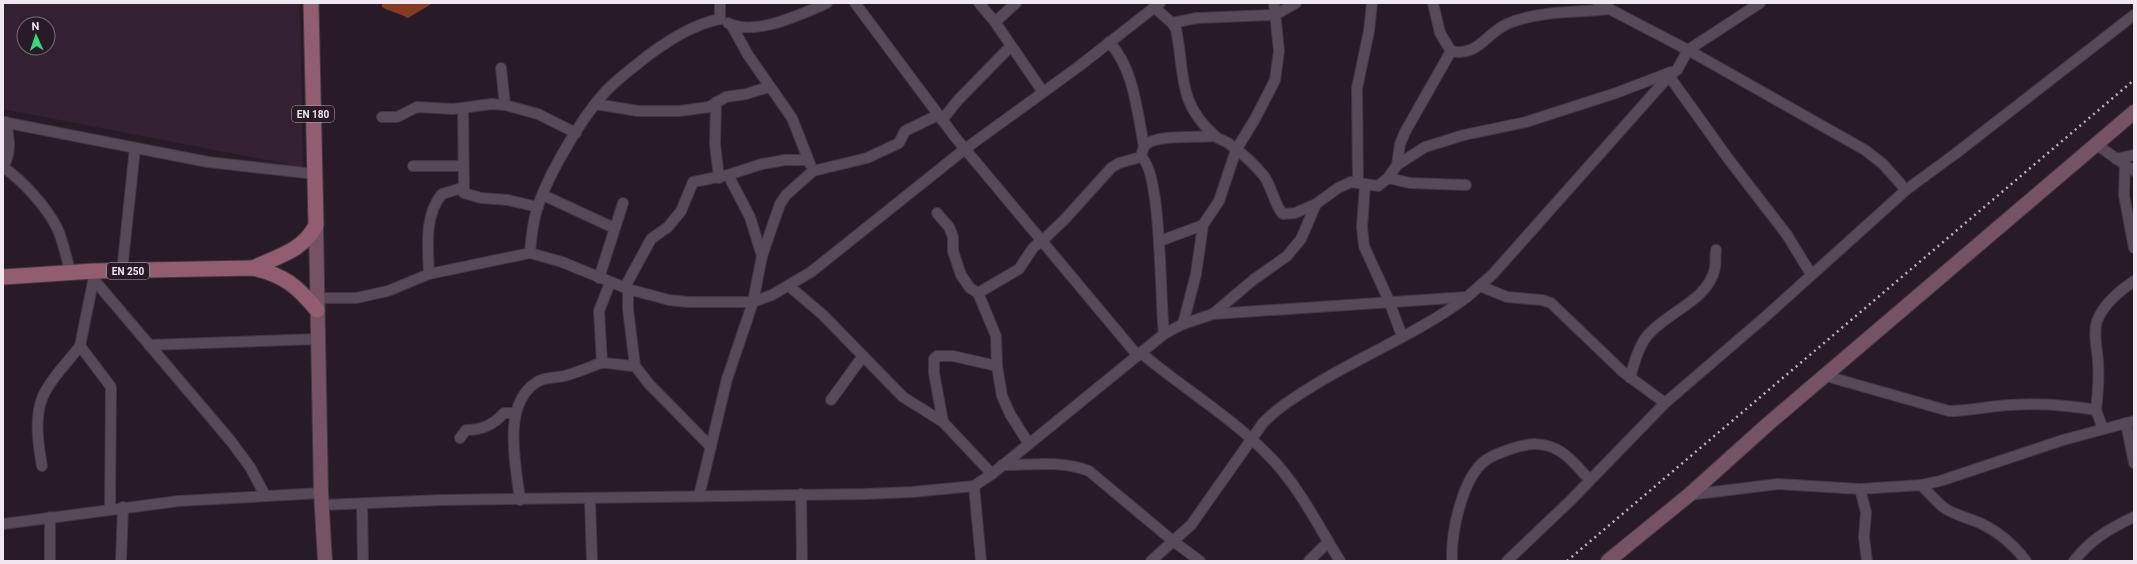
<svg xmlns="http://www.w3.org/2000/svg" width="2137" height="564" viewBox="0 0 2137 564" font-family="Roboto,sans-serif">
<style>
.built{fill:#332133;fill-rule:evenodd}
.forest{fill:#843b24}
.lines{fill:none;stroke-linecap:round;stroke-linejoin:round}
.street-casing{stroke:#413741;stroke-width:12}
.secondary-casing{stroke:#413741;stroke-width:16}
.primary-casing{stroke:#413741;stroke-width:17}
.street{stroke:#584958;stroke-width:10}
.secondary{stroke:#755364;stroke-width:14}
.primary{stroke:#925d70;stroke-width:15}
.rail{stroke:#bcb1bc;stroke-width:2.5;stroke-dasharray:2 4;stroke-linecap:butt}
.labels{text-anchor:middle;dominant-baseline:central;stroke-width:4;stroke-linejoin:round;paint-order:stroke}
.shield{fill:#281a27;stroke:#b4aab4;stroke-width:1}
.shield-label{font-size:10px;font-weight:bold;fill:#f0e7f0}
</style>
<rect width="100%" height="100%" fill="#281a27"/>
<path class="built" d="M3,3H300L303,167L3,109ZM24,24H48V48H24Z"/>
<path class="forest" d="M382,3H433L408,18C399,13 391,12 382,7Z"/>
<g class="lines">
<g class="street-casing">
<g id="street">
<polyline points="855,3 955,137 1138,356"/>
<polyline points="979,3 995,22 1043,92"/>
<path d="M1433,3L1440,33L1451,51C1478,57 1485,34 1507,24C1540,10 1575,13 1610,9"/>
<polyline points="1598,3 1688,50 1865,150 1883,164 1906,190"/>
<path d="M1154,7L1172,23L1176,29C1185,73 1177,102 1214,135C1218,139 1223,140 1228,143C1241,152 1254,164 1264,176C1272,187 1275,207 1283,214L1295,213L1316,204"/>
<polyline points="995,22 1016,3"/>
<path d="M728,23C754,37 802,14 827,3"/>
<polyline points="1172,23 1197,18 1275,15 1296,3"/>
<polyline points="732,26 748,55 792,118 810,164"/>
<path d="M1109,42C1134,68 1137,112 1144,146"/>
<polyline points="501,68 505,105"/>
<polyline points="1669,76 1727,157 1787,235 1811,274"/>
<polyline points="716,102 715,144 719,178"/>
<polyline points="595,104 638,111 679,111 709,107 726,97 746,94 769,87"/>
<polyline points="463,108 464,193 481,198 508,200 538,207"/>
<polyline points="382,117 397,117 417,107 453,109 492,104 505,105 538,114 576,133"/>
<polyline points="942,120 958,100 1010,47"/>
<polyline points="3,122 208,162 315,174"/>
<polyline points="2097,145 2134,171"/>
<path d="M1141,157C1162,170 1160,305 1164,334"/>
<polyline points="2116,159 2134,155"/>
<polyline points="1397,165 1400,144 1405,132 1451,51"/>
<polyline points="2125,165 2124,195 2134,248"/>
<polyline points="413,166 463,166"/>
<path d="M3,167C23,181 46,206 57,228C64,242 66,259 71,273"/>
<path d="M3,167C12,152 9,139 6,122"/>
<polyline points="728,175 750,217 762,256"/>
<polyline points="1388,178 1410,183 1466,185"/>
<polyline points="1358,182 1357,88 1369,31 1372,3"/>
<polyline points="1365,185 1362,227 1364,246 1389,301 1402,336"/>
<polyline points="543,195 614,228"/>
<polyline points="937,213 949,227 953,237 953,251 961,275 970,288 978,293 996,336 997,366 1002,396 1010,414 1029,444"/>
<path d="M1042,241L1065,219L1111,168L1119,163L1141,157C1142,153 1143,148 1145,145C1157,134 1199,138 1215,136"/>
<polyline points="1160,241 1203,225"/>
<path d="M530,253C531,238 533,223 537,209C548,174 583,115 608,89C621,76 636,65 650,54C671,39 694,24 720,19V3"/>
<polyline points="122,271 135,148"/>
<path d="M429,274C428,247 424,215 442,194L462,188"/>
<polyline points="94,277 80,346 111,387 110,509"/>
<polyline points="599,278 623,203"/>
<polyline points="95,281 230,440 250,467 265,495"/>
<polyline points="789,286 823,315 903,397 943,422 992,474"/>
<polyline points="1480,286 1507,297 1542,300 1551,303 1623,372 1665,403"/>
<polyline points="625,287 651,239 668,227 681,211 693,182 728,175 762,164 785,160 807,160"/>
<polyline points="628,289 628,309 635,366 649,384 711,447"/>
<polyline points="978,293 1019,269 1033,248 1041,241"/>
<polyline points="317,298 356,298 388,291 429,274 530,253 562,262 628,289 669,300 689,302 753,302 772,295 811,272 965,149 1078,67 1160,3"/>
<polyline points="1213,314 1253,280 1287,256 1301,239 1316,204 1338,188 1351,182 1378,186 1388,178 1397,165 1425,147 1464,135 1526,122 1616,93 1671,72"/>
<polyline points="1183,324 1196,274 1203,225 1219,201 1236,150 1255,119 1275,80 1279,51 1274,3"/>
<polyline points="149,345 318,339"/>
<path d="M1141,353C1184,389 1232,417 1271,458C1300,488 1318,526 1340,561"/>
<polyline points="602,363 599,311 610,283"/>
<path d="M1826,376L1949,411C1970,411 1989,406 2010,405C2039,403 2067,405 2096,410L2103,429"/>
<path d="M1630,378C1634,363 1638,348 1647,336C1668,311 1708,301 1715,268C1716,262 1715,255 1716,250"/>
<polyline points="831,400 863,356"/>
<path d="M2096,410C2098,393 2099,377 2098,361C2097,348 2093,333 2097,321C2103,305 2120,290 2134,281"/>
<polyline points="943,422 934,373 934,359 937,356 953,356 997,366"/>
<polyline points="2126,423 2134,463"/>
<path d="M460,438L466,430C482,430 493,425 504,413H515"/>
<path d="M1002,465C1031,465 1062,460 1089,471L1173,541L1200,561"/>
<path d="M42,466C38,444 34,417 43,396C51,378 68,362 80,346"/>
<path d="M1921,485C1928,492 1935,500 1943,507C1954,515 1968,518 1980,523C1999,532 2014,545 2026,561"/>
<polyline points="974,486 981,561"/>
<polyline points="1860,489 1866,512 1864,537 1867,561"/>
<polyline points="801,494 802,561"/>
<polyline points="1689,495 1778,484 1860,489 1921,485 1940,481 2063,440 2134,421"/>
<polyline points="699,496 727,379 753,302 762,256 780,204 786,195 813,171 867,158 899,143 905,131 938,115"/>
<polyline points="590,499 592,561"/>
<path d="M520,500C516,466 501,404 537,382C545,377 555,378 564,376C577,373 589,367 601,363C607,362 627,366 635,366"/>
<polyline points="362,504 363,561"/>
<polyline points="322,505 442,500 865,494 912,492 974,486 992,474 1164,334 1183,324 1213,314 1467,297 1493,274 1669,76 1677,70 1688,50 1760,3"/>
<polyline points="50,517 50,561"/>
<polyline points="3,524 179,501 321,493"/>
<polyline points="121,561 123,507"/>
<path d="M1151,561L1191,525L1263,423C1277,408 1294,398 1311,387C1362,355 1419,333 1467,297"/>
<polyline points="1309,561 1328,542"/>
<path d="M1452,561C1451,533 1462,477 1486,460C1495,454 1505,451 1514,448C1530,443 1543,442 1558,450C1570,456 1580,470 1589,479"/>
<polyline points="1507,561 1570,501 1665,403 1765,317 1906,190 1955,154 2134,15"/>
<path d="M2074,561C2090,540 2110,528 2134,517"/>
</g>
</g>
<g class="secondary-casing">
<g id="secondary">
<polyline points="316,225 321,493 325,561"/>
<polyline points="1608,561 1689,495 1768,424 2134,112"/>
</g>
</g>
<g class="primary-casing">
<g id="primary">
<path d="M253,268C278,256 303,251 316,225L311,3"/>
<path d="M3,277L94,271L253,268C284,275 297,286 317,310"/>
</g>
</g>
<use href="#street" class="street"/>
<use href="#secondary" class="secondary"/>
<use href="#primary" class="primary"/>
<polyline class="rail" points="1567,561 2134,80"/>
</g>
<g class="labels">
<g class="shield">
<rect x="292" y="106" width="42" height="16" rx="3"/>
<rect x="107" y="263" width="42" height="16" rx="3"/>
</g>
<g class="shield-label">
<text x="313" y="114">EN 180</text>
<text x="128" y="271">EN 250</text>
</g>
</g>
<rect width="2137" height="564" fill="none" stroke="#f0e7f0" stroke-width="8"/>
<g transform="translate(36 36) rotate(357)"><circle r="19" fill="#281a27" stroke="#786c77"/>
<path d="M0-3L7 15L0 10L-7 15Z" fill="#38d880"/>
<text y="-6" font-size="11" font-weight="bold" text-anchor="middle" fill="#f0e7f0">N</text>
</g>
</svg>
